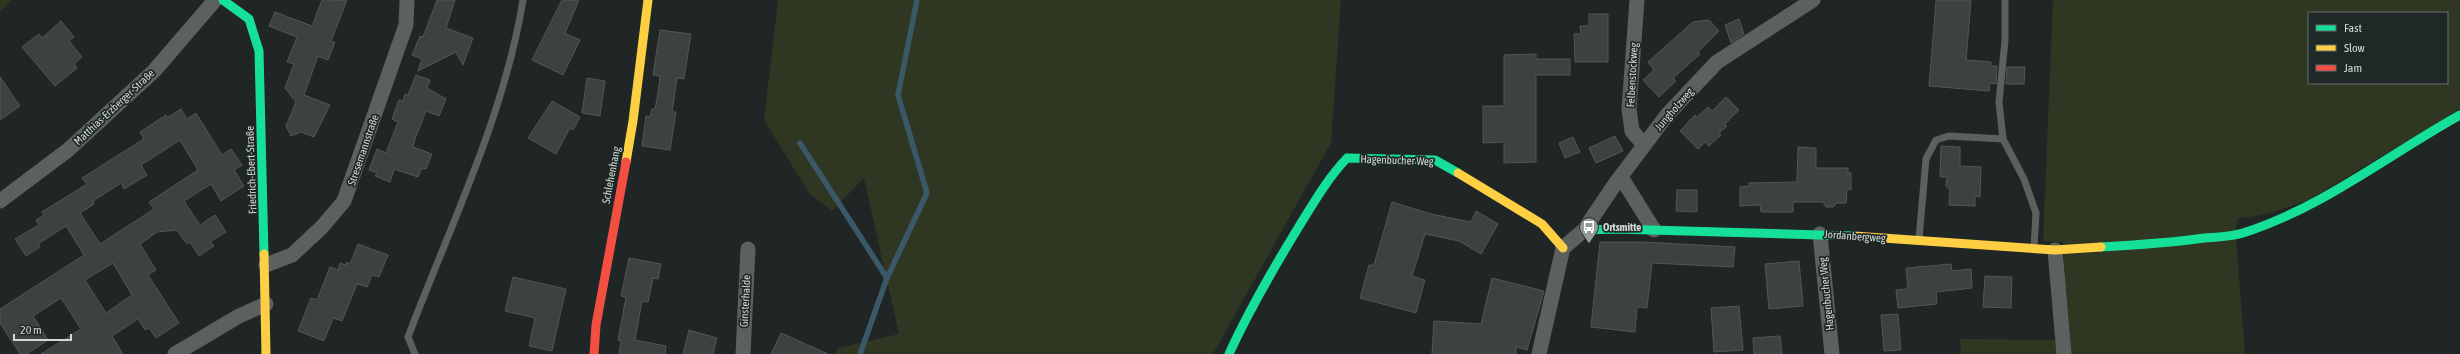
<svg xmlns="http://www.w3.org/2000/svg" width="2460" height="354" viewBox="0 0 2460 354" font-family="'Asap Condensed',sans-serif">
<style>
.green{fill:#2f3722;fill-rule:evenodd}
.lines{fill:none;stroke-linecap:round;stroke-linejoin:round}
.stream{stroke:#3a5867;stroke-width:5.5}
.building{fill:#3d413f;stroke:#525654;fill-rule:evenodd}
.lane{stroke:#5d6060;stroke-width:7}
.street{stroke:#5d6060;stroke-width:15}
.fast{stroke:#16e098;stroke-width:9}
.slow{stroke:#ffcf43;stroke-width:9}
.jam{stroke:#f24e42;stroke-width:9}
.labels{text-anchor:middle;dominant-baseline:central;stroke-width:3.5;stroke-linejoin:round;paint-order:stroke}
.street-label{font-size:11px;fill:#d3d9d7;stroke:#1e2826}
.poi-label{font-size:11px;font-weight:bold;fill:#d3d9d7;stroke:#1e2826;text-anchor:start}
</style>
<rect width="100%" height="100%" fill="#202625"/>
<g class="green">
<polygon points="0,0 12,0 0,11"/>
<polygon points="778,0 1341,0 1331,143 1213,354 835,354 838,348 899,334 864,178 832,211 809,193 764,120"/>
<path d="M2053,0H2460V109L2309,200L2267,214L2237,219L2236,237L2245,354H1961L1960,339L2067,340L2063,242L2043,241ZM2309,13H2447V83H2309Z"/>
</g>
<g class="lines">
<g class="stream">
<polyline points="800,143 887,278 860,354"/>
<polyline points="887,278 927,193 898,95 917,0"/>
</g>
</g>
<g class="building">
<polygon points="322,0 347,0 331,41 335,42 328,60 318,56 304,95 330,105 314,137 301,132 291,136 286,126 296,102 285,88 294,64 287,62 297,37 269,26 275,12 312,26"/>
<polygon points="437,0 455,0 446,28 473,38 463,65 456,52 418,71 422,59 412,55 420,36 423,37"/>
<polygon points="562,0 579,0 565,33 580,40 563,75 532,60"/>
<polygon points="1936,0 1971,0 1966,60 1991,62 1991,66 1997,66 1996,84 1990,83 1989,91 1929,86"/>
<polygon points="1589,14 1608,14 1608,62 1575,62 1574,34 1581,34 1580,26 1589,26"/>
<polygon points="1739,19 1744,34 1731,43 1725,25"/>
<polygon points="1709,20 1719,31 1698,52 1700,54 1673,78 1676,81 1659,97 1643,80 1654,70 1648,62 1693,22"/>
<polygon points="61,21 74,37 69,41 82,57 74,64 77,68 55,86 22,47 39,34 42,38"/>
<polygon points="660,30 691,34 684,79 677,78 672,112 676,112 670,150 642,146 646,116 650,117 652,109 655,109 658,93 660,76 653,75"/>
<polygon points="1536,54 1536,59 1570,59 1570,75 1536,75 1536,162 1504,163 1504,142 1483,143 1483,106 1504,106 1504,55"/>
<polygon points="2007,67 2025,67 2024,84 2006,84"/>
<polygon points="416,75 430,80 427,88 446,99 439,116 426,111 415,139 413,147 432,154 426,169 422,168 418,177 394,169 390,182 375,176 377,173 369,170 377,149 386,153 398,122 392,119 399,100 403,101 405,94 408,95"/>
<polygon points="0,77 20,106 0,120"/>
<polygon points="587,78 605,81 600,116 582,113"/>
<polygon points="1726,97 1739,110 1725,124 1727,126 1719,133 1721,135 1709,146 1705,142 1698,149 1680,131 1695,115 1697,117 1708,107 1712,111"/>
<polygon points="552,101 580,117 573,130 570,128 556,154 528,138"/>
<path d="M181,109L187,119L196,113L222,155L231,149L242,165L234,170L244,186L221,201L211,184L184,201L200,225L215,215L226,232L210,242L214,246L199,256L190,242L187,244L177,230L157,232L140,244L156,270L148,275L179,323L156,338L149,328L145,330L138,319L112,336L123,354H41L81,329L61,298L33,316L48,340L27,354H20L0,323V309L84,255L66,226L38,244L40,247L26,256L15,239L39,225L36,220L44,215L42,212L87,184L82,178L144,139L140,132L166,115L167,118ZM180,140L198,170L149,202L154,209L100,244L80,213L94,204L93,201L121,183L124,189L147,175L141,165ZM113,263L132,295L106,313L85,280Z"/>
<polygon points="1615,136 1623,151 1596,163 1589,148"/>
<polygon points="1573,137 1580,152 1565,158 1559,143"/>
<polygon points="1941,146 1960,147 1960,166 1981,167 1980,197 1975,196 1975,206 1949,205 1950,190 1946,186 1947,177 1940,177"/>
<polygon points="1798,147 1816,148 1816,168 1848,168 1848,173 1851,173 1851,190 1847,189 1846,203 1837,203 1833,207 1826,207 1823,202 1793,202 1793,212 1761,212 1760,205 1740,206 1740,187 1749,186 1749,183 1797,182"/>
<polygon points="1677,190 1697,190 1697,212 1676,211"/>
<polygon points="1392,202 1431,214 1471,222 1476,211 1498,224 1481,254 1459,241 1425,234 1412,276 1425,280 1416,313 1360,298 1369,265 1374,265"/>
<polygon points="1600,242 1644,242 1735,247 1733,267 1652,263 1647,308 1637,307 1635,332 1591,327"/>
<polygon points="358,244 388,255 379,277 372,275 367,287 357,284 342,321 333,318 324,341 298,331 311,298 317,300 330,267 338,270 340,263 346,265 347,262 350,264"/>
<polygon points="629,258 661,264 658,279 653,278 648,302 642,301 635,340 666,346 665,354 619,354 621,341 618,340 626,297 621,296"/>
<polygon points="1799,261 1803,306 1769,309 1765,264"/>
<polygon points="1951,264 1952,271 1971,269 1972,288 1936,292 1937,304 1898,308 1896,290 1908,289 1906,268"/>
<polygon points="1985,276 2012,277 2011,308 1983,307"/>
<polygon points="513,277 566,289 552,351 529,346 535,318 505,311"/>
<polygon points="1492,278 1544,291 1527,350 1516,347 1516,354 1432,354 1434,321 1481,324"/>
<polygon points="1739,306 1743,350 1714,352 1711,308"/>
<polygon points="1898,314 1901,350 1884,351 1881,315"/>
<polygon points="689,330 717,338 713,354 683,354"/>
<polygon points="781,333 828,354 771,354"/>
<polygon points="1780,336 1782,354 1754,354 1753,338"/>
</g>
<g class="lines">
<g class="lane">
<polyline points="2005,0 2005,40 1999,102 2003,139 2024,179 2036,213 2034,247"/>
<polyline points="1919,239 1926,159 1936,140 1949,136 2003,139"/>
<path d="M415,354L408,337C450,226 504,117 523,0"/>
</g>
<g class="street">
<polyline points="1637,0 1629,109 1632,131 1644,145"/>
<polyline points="1621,177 1654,230"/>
<polyline points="0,201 68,150 154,71 215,0"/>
<polyline points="1820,234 1832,354"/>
<polyline points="2055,250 2064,354"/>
<polyline points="266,265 292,255 322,227 344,201 406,25 407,0"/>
<polyline points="175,354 239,316 266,304"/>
<polyline points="743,354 748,249"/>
<polyline points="1539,354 1563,248 1584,230 1615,184 1667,115 1717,62 1813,0"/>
</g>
<g class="fast">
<polyline points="223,0 249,19 259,51 264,254"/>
<polyline points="1584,230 1616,229 1854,236"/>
<path d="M2101,247C2136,245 2170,243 2204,238C2216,237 2231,237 2243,233C2322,208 2388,155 2460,115"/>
<path d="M1229,354C1249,310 1273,269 1298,228C1313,204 1327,179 1347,158L1435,160L1458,173"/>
</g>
<g class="slow">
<polyline points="626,162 633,121 648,0"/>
<polyline points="1458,173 1542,224 1563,248"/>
<polyline points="1854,236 2055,250 2101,247"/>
<polyline points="264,254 266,354"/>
</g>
<polyline class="jam" points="594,354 596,325 626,162"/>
</g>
<defs>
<g id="bus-pin" transform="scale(1)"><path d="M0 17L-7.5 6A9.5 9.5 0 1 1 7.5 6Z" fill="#949a99" stroke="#1e2826"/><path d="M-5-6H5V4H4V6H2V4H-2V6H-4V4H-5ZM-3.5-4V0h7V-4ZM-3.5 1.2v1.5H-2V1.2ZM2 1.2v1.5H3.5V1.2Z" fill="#fff"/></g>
</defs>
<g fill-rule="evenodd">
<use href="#bus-pin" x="1589" y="227"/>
</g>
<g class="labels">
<g class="street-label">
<text transform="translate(1632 75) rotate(-87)">Felbenstockweg</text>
<text transform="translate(114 107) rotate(-43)">Matthias-Erzberger-Straße</text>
<text transform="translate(1674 109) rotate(-49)">Jungholzweg</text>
<text transform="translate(363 150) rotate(-71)">Stresemannstraße</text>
<text transform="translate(1397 160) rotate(2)">Hagenbucher Weg</text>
<text transform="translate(251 170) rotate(-92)">Friedrich-Ebert-Straße</text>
<text transform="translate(611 175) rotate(-79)">Schlehenhang</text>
<text transform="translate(1855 236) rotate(4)">Jordanbergweg</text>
<text transform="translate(1826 294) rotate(-96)">Hagenbucher Weg</text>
<text transform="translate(745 301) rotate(-87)">Ginsterhalde</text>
</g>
<g class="poi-label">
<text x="1603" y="227">Ortsmitte</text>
</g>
</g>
<rect x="2308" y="12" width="140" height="72" fill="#1e2826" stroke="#666f6d"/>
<rect x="2316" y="25" width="20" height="6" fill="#16e098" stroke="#666f6d"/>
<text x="2344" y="32" font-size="12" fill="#d3d9d7">Fast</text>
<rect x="2316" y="45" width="20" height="6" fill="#ffcf43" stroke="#666f6d"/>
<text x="2344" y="52" font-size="12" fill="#d3d9d7">Slow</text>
<rect x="2316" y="65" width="20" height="6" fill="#f24e42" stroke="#666f6d"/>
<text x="2344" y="72" font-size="12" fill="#d3d9d7">Jam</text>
<path d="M14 334v6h57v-6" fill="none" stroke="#d3d9d7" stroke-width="2"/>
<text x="20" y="334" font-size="12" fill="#d3d9d7" stroke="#1e2826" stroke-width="3" paint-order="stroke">20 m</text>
</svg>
